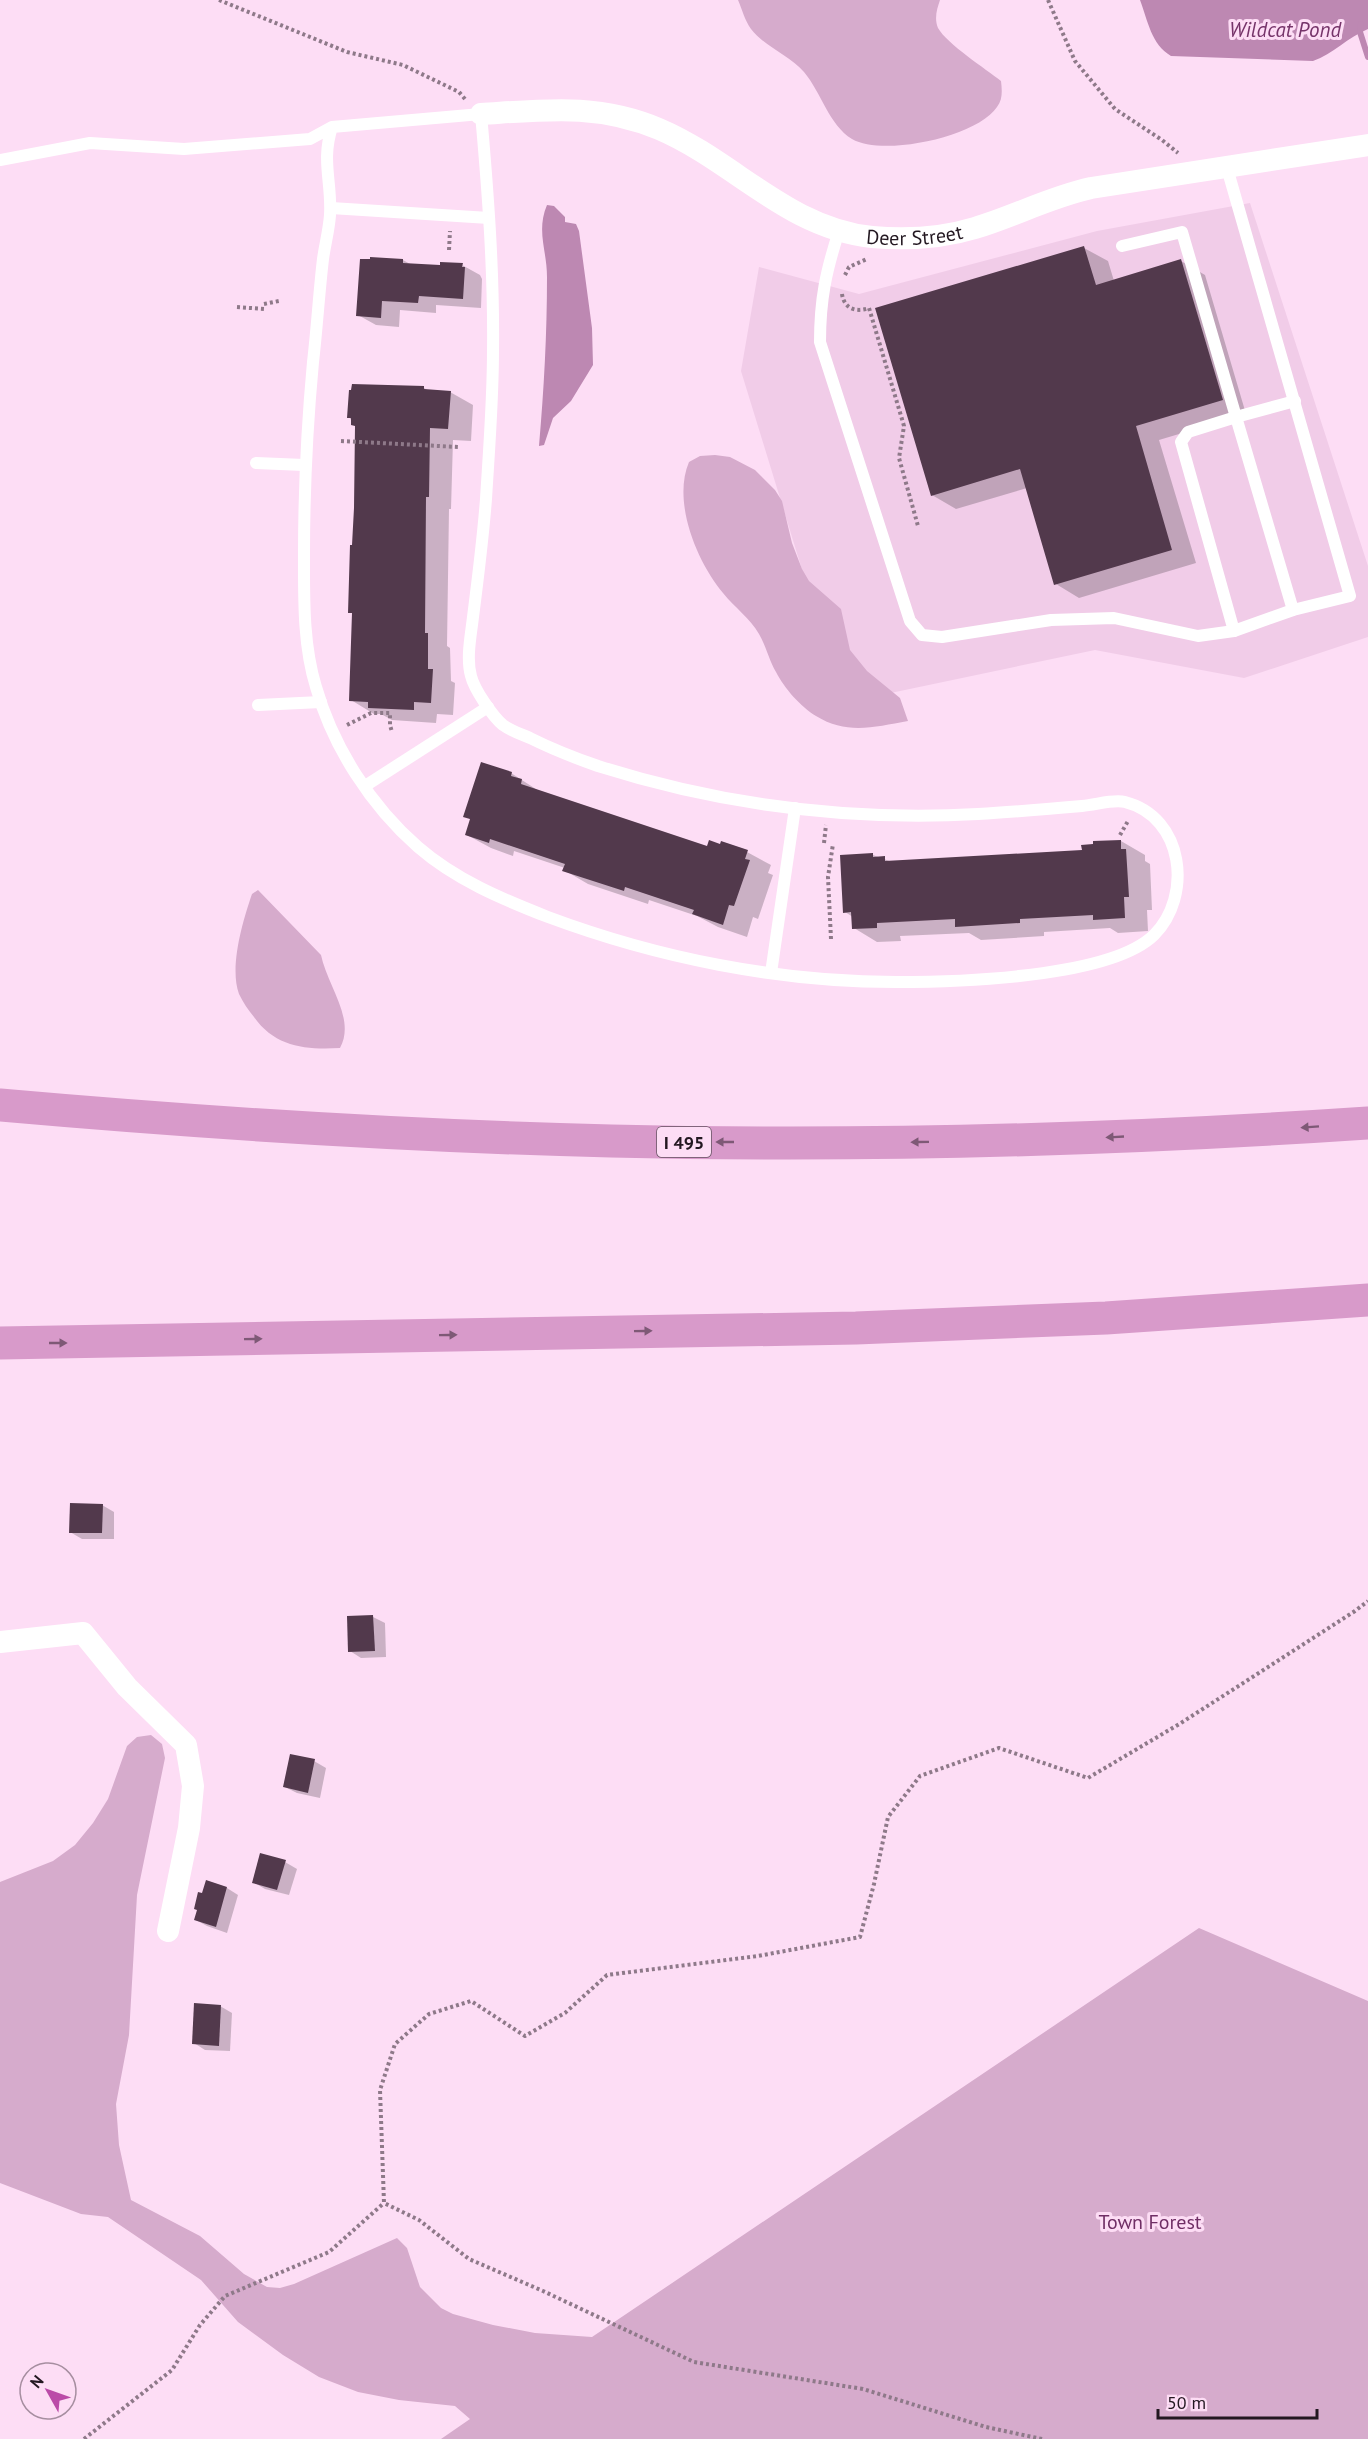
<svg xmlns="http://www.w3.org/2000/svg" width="1368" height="2439" viewBox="0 0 1368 2439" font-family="'PT Sans',sans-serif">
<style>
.built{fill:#f1cce8}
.green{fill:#d6abcc}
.water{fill:#bd88b2}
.shadow{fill:#0003}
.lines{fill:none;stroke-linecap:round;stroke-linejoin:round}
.stream{stroke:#bd88b2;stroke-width:6}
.building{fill:#52394c}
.path{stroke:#8e7989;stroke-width:4;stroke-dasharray:3 3;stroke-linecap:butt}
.lane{stroke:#fff;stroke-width:12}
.street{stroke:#fff;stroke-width:22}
.highway{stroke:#d89aca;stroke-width:33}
.oneway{fill:#7e5976}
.labels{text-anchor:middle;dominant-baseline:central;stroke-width:6;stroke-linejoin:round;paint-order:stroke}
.shield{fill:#fdddf5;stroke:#645361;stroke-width:1.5}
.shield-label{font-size:18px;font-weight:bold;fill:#231821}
.street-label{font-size:20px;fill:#231821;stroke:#fdddf5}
.park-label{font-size:20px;fill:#702e65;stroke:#fdddf5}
.water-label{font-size:21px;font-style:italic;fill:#76346a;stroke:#fdddf5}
</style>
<rect width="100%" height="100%" fill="#fdddf5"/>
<polygon class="built" points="1250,203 1368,566 1368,637 1244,678 1095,650 843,703 741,371 759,267 859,294 1097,231"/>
<g class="green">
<path d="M738,0H940C937,9 934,18 938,28C947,44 986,69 1001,81C1002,90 1003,99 997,107C977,137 883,157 852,139C829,125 821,92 804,72C789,55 765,47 751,29C745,21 742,9 738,0Z"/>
<path d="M715,455L730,457L755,470L775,490L782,501L792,543L802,569L809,581L841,609L850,650L867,671L900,698L908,721C874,727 847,735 816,716C801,707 784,688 776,672C769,660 766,646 759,634C750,618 735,608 723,593C697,562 672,502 689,462L700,456Z"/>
<path d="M258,890L321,955C327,985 356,1019 340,1048C306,1050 275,1047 254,1017C248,1010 243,1002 239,994C229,967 243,920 252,894Z"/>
<polygon points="151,1735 162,1744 165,1758 137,1895 129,2035 116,2104 119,2145 131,2200 200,2236 244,2274 267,2287 280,2288 294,2284 397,2238 407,2248 420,2287 441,2308 453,2314 493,2325 535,2333 592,2337 1199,1928 1368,2001 1368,2439 441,2439 470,2419 455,2406 399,2400 358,2392 319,2377 283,2355 238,2322 201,2280 108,2217 81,2214 0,2183 0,1882 53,1861 75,1845 93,1823 108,1799 127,1746 137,1737"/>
</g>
<g class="water">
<path d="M1140,0H1368V29C1348,37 1333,54 1313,61L1171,56C1151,44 1148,21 1140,0Z"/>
<path d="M547,205L554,206L565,217V222L576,224L579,231L592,328L593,365L571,401L553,418L544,445L539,446C544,389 547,334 547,277C547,250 536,231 547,205Z"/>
</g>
<g class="shadow">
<polygon points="1084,248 1108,261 1114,281 1181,261 1205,275 1246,414 1159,440 1196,563 1079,598 1056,584 1027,488 956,509 932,495"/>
<polygon points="372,258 403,260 410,264 442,267 462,265 480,275 482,279 481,308 436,305 436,313 400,310 399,327 376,325 358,315"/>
<polygon points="424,388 429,391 450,392 473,405 471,441 453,440 451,509 449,509 447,646 450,648 451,681 455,683 453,715 437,714 436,723 392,720 381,714 374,714 351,700 354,614 349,612 354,547 356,427 349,417"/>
<polygon points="511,773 542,793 708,848 747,852 771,865 768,873 773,875 758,919 753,917 747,937 718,927 697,916 649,900 648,904 588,884 564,870 565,868 514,851 513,856 491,848 467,835 472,820 465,816"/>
<polygon points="1121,841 1145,855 1145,861 1150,864 1152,910 1147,910 1148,931 1118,933 1110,928 1044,932 1044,936 981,940 969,933 900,936 901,941 877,942 854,928 853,917 845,912 873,855 892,862 1083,852"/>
<polygon points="102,1505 114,1512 114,1539 82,1539 70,1532"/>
<polygon points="373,1617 385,1623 386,1657 361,1658 350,1651"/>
<polygon points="314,1761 326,1768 320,1798 297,1793 285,1787"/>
<polygon points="285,1862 297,1869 289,1895 265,1889 253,1882"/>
<polygon points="207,1882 227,1888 238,1895 227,1933 207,1926 196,1920"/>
<polygon points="220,2006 232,2013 230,2051 205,2050 194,2043"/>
</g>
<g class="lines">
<polyline class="stream" points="1361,24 1360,32 1368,57"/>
</g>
<g class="building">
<polygon points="1084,246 1096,285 1181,259 1223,400 1136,426 1172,550 1054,585 1020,469 931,496 875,308"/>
<polygon points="370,257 403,259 403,263 440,265 440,262 463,263 462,267 465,267 463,299 419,296 418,303 382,301 381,318 356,316 360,259 370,259"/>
<polygon points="352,384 424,386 424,389 451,391 448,429 430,428 429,497 426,497 425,633 428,633 428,669 433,669 431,703 414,702 414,710 368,708 368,702 349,701 352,613 348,613 350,545 352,545 354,508 355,426 351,425 351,418 347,418 349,390 351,390"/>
<polygon points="481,762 512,772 511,776 522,779 521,784 707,846 709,840 720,844 721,841 748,850 745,859 750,860 734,906 729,905 723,925 692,914 694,910 625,887 624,891 562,871 565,864 490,839 489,843 465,835 470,819 463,817"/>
<polygon points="1121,840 1121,849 1126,849 1129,897 1124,897 1125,918 1093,920 1093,915 1020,919 1020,923 955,927 955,919 877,923 877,928 852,929 851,912 843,913 840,855 873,853 873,857 885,856 885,861 1082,850 1081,845 1093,844 1093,841"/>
<polygon points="70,1503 103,1504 102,1533 69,1533"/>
<polygon points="373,1615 375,1651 348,1652 347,1616"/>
<polygon points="290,1754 315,1759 308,1793 283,1787"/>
<polygon points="260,1853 286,1860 277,1890 252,1883"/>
<polygon points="206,1880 227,1887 216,1927 194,1920 197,1910 194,1909 198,1892 202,1893"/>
<polygon points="194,2003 221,2005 219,2046 192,2044"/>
</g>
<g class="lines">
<g class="path">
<polyline points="219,0 347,52 403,65 459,92 465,99"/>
<polyline points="1048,0 1075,61 1115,109 1162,140 1178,153"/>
<polyline points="449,250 450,231"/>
<polyline points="845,275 849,267 867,259"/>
<path d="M842,294C844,308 855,313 869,308L904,426L899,458L918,526"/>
<polyline points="264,304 279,301"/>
<polyline points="237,307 264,309"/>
<polyline points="341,441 458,447"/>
<polyline points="347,725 371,713 390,713 390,725 392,732"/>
<polyline points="1120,835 1128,821"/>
<polyline points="824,843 826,825"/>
<polyline points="831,939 828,877 833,844"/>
<polyline points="84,2439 172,2370 200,2325 225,2296 329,2252 384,2203"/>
<polyline points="1042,2439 986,2427 863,2389 694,2362 543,2291 469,2259 419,2220 384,2203 380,2090 395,2044 429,2014 471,2001 525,2036 565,2013 607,1975 758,1956 860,1937 874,1884 888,1817 920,1776 999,1748 1088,1778 1181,1723 1355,1611 1368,1601"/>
</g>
<g class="lane">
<path d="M0,160L90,143L184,149L310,139L332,127L481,114C488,193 494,272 493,351C493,400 489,450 486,499C483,538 478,578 473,617C471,635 466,658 471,676C474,689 493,717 503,725C511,731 521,734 530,738C552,749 575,758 598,766C721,805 850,821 978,814C1013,812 1048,809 1082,806C1096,805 1113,799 1125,802C1184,817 1193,896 1154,935C1110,978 957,982 896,982C778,982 658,958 548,917C502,899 456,880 418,847C371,806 333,747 316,687C303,645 304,598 304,554C304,490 307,427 313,362C317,328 319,293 323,259C325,244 329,230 330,215C332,182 321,161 332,127"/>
<polyline points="331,208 489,218"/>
<path d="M839,231C826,271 820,299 820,342L910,621L922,635L942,637L1051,620L1114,618L1198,636L1234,631L1293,610L1350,596L1227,168"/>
<polyline points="1122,246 1182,232 1236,417 1295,401"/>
<polyline points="256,463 304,465"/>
<polyline points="1234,631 1181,442 1188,432 1236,417 1293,610"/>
<polyline points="258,705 321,702"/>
<polyline points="365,786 488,707"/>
<polyline points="771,973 795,808"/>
</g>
<g class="street">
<path id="s1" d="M481,114C545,110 598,103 659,129C734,161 787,228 872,237C906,240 942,238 975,228C1015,216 1050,197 1091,188L1368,145"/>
<polyline points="0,1642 83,1633 127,1687 186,1745 193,1786 189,1828 168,1931"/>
</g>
<g class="highway">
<path d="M0,1105C203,1123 408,1136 611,1141C864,1147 1116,1140 1368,1123"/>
<polyline points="0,1343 856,1328 1106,1318 1368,1300"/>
</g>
</g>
<defs><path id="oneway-solid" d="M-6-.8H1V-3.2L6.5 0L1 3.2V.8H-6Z" transform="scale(1.5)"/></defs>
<g class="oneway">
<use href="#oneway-solid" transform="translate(1310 1127) rotate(176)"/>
<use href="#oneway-solid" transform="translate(1115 1137) rotate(177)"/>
<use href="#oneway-solid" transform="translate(725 1142) rotate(-180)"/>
<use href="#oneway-solid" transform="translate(920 1142) rotate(179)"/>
<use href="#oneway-solid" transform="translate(643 1331) rotate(-1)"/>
<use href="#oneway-solid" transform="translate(448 1335) rotate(-1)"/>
<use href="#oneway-solid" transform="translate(253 1339) rotate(-1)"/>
<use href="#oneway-solid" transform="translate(58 1343)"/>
</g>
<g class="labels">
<rect class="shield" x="657" y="1127" width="54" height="30" rx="4.5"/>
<g class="shield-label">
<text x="684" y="1142">I 495</text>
</g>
<g class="street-label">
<text stroke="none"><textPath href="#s1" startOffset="464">Deer Street</textPath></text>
</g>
<g class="park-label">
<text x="1150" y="2222">Town Forest</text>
</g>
<g class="water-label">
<text x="1285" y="29">Wildcat Pond</text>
</g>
</g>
<g transform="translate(48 2391) rotate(310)"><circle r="28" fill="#fdddf5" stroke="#a68ea0" stroke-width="1.5"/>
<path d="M0-4.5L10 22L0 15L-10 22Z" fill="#bb4ba8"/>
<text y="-9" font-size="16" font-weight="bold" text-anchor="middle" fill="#231821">N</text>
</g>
<path d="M1158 2409v9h159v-9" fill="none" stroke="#231821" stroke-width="3"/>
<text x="1167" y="2409" font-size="18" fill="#231821" stroke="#fdddf5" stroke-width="4.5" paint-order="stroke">50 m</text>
</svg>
